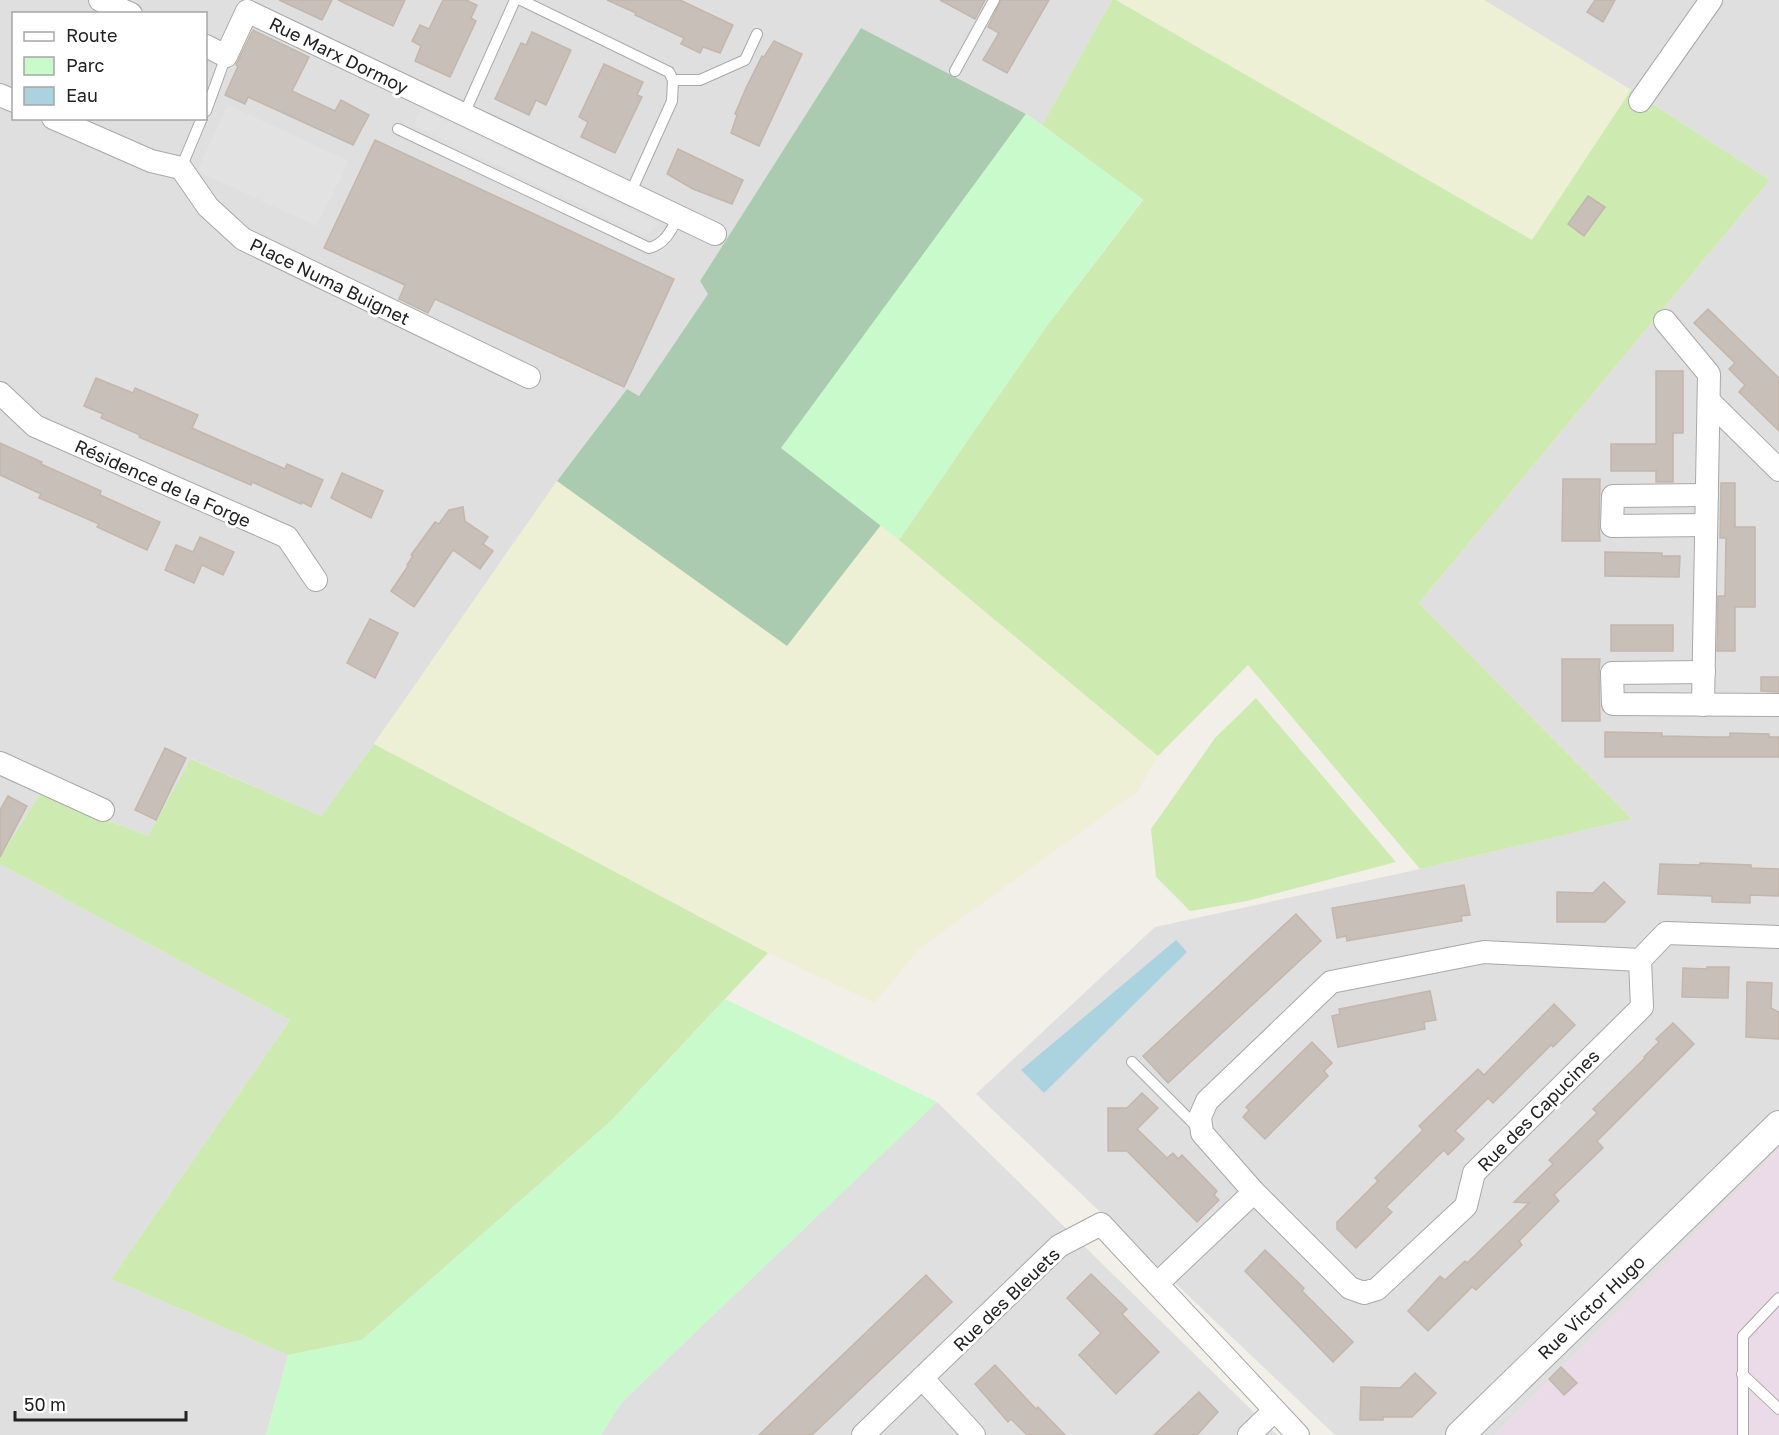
<svg xmlns="http://www.w3.org/2000/svg" width="1779" height="1435" viewBox="0 0 1779 1435" font-family="'Golos Text',sans-serif">
<style>
.residential{fill:#e0dfdf;fill-rule:evenodd}
.industrial{fill:#ebdbe8}
.farmland{fill:#eef0d5}
.grass{fill:#cdebb0}
.cemetery{fill:#aacbaf}
.park{fill:#c8facc}
.parking{fill:#e2e2e2}
.water{fill:#aad3df}
.building{fill:#c7bfb8;stroke:#c4b6ab;stroke-width:1.5}
.lines{fill:none;stroke-linecap:round;stroke-linejoin:round}
.service-casing{stroke:#a9a9a9;stroke-width:12}
.minor-casing{stroke:#a9a9a9;stroke-width:24}
.tertiary-casing{stroke:#a9a9a9;stroke-width:30}
.service{stroke:#fff;stroke-width:10}
.minor{stroke:#fff;stroke-width:22}
.tertiary{stroke:#fff;stroke-width:28}
.labels{text-anchor:middle;dominant-baseline:central;stroke-width:6;stroke-linejoin:round;paint-order:stroke}
.street-label{font-size:18px;fill:#222;stroke:#fff}
</style>
<rect width="100%" height="100%" fill="#f2efe9"/>
<g class="residential">
<path d="M0,0H1112L1042,125L1026,114L861,28L700,281L709,294L639,396L627,389L557,481L374,744L321,816L192,759L148,836L40,794L0,857ZM14,14H206V118H14Z"/>
<polygon points="1484,0 1779,0 1779,1150 1495,1435 1335,1435 976,1094 1155,927 1420,869 1632,819 1419,603 1770,180 1631,90"/>
<polygon points="0,864 290,1020 111,1279 288,1355 266,1435 0,1435"/>
<polygon points="937,1102 1277,1435 601,1435 621,1403"/>
</g>
<polygon class="industrial" points="1779,1150 1779,1435 1495,1435"/>
<g class="farmland">
<polygon points="1116,0 1484,0 1631,90 1533,241"/>
<polygon points="557,481 787,646 881,525 1158,756 1138,791 919,949 875,1003 768,953 374,744"/>
</g>
<g class="grass">
<polygon points="1112,0 1116,0 1532,240 1631,90 1770,180 1419,603 1632,819 1420,869 1248,665 1158,756 899,540 1046,327 1143,200 1042,125"/>
<polygon points="1256,698 1396,862 1247,901 1190,911 1156,877 1151,829 1215,738"/>
<polygon points="374,744 768,953 611,1121 362,1340 288,1355 111,1279 290,1020 0,864 0,857 40,794 148,836 191,759 321,816"/>
</g>
<polygon class="cemetery" points="861,28 1026,114 782,448 881,525 787,646 557,481 627,389 639,396 708,294 700,281"/>
<g class="park">
<polygon points="1026,114 1143,199 1046,327 899,540 781,448"/>
<polygon points="725,999 937,1102 621,1403 601,1435 266,1435 288,1355 362,1340 611,1121"/>
</g>
<g class="parking">
<polygon points="228,105 347,160 342,176 316,226 197,171"/>
<polygon points="421,109 658,223 647,236 413,125"/>
</g>
<polygon class="water" points="1176,940 1187,952 1044,1093 1021,1070"/>
<g class="building">
<polygon points="279,0 332,0 322,20"/>
<polygon points="338,0 405,0 393,26"/>
<polygon points="443,0 466,0 477,5 471,18 476,21 450,77 415,61 421,46 412,41 420,25 429,29"/>
<polygon points="607,0 680,0 733,25 720,53 703,47 700,53 681,44 684,38 635,15 636,13"/>
<polygon points="940,0 985,0 975,19"/>
<polygon points="1001,0 1049,0 1007,73 983,60 999,33 988,27"/>
<polygon points="1595,0 1615,0 1603,22 1587,12"/>
<polygon points="253,30 309,57 292,91 335,111 341,100 369,115 353,145 248,97 245,104 225,95 238,66 236,65"/>
<polygon points="532,32 571,50 546,105 536,100 529,115 495,99 521,43 526,45"/>
<polygon points="774,41 802,54 759,146 731,133 737,115 735,114 746,88 762,56 764,57"/>
<polygon points="604,64 643,82 637,95 642,97 615,153 581,137 588,122 579,117"/>
<polygon points="375,140 674,279 624,387 435,299 428,313 399,299 405,285 324,248"/>
<polygon points="678,149 743,180 732,204 693,189 667,174"/>
<polygon points="1588,196 1605,207 1584,236 1568,224"/>
<polygon points="1708,309 1779,378 1779,431 1739,392 1745,385 1729,369 1735,363 1694,323"/>
<polygon points="1656,371 1683,371 1683,433 1673,433 1673,482 1656,482 1656,471 1611,471 1611,444 1656,444"/>
<polygon points="96,378 133,393 135,388 198,415 192,428 285,469 287,464 323,480 311,507 302,502 301,504 252,482 251,485 139,437 140,435 101,418 103,414 84,406"/>
<polygon points="0,443 42,462 41,464 101,491 100,495 160,522 147,550 97,527 99,524 39,498 41,494 0,475"/>
<polygon points="342,473 383,491 371,518 331,498"/>
<polygon points="1563,479 1600,479 1599,526 1600,541 1562,541"/>
<polygon points="1721,483 1735,483 1735,527 1755,527 1755,607 1735,607 1735,651 1717,651 1718,596 1725,596 1726,538 1720,538"/>
<polygon points="463,507 465,521 488,537 483,544 493,551 480,569 453,550 414,607 391,591 408,566 407,565 413,556 411,555 435,522 439,524 449,510"/>
<polygon points="200,537 234,552 223,575 202,565 194,583 165,570 176,545 193,552"/>
<polygon points="1605,552 1662,553 1662,556 1680,556 1679,577 1605,576"/>
<polygon points="370,619 398,633 375,678 347,663"/>
<rect x="1611" y="625" width="62" height="26"/>
<polygon points="1562,659 1600,659 1599,673 1600,721 1562,721"/>
<polygon points="1761,677 1779,677 1779,692 1761,691"/>
<polygon points="1605,732 1662,733 1662,736 1712,737 1730,737 1730,733 1769,734 1769,737 1779,737 1779,757 1605,757"/>
<polygon points="165,748 186,758 156,820 135,810"/>
<polygon points="8,796 27,806 0,857 0,810"/>
<polygon points="1700,863 1751,865 1751,868 1779,869 1779,896 1750,895 1750,903 1712,902 1712,896 1658,894 1660,864 1700,865"/>
<polygon points="1604,882 1625,902 1605,922 1557,922 1557,892 1593,893"/>
<polygon points="1464,885 1470,915 1461,916 1462,921 1347,941 1346,936 1337,938 1332,908"/>
<polygon points="1296,914 1321,941 1168,1083 1143,1056"/>
<polygon points="1707,967 1729,967 1728,998 1682,997 1683,968 1707,969"/>
<polygon points="1747,982 1772,983 1771,1008 1779,1012 1779,1039 1746,1037"/>
<polygon points="1430,991 1436,1020 1424,1022 1425,1029 1338,1047 1332,1016 1340,1014 1339,1009"/>
<polygon points="1554,1004 1575,1025 1553,1047 1551,1045 1493,1103 1488,1098 1455,1131 1464,1139 1448,1155 1444,1150 1386,1207 1392,1212 1356,1248 1337,1229 1337,1222 1378,1181 1375,1178 1423,1130 1419,1126 1478,1069 1484,1075"/>
<polygon points="1673,1023 1694,1044 1597,1141 1603,1148 1554,1195 1559,1201 1519,1241 1522,1245 1476,1290 1472,1287 1428,1331 1408,1311 1440,1276 1445,1280 1465,1261 1467,1263 1529,1203 1514,1202 1553,1164 1549,1160 1597,1113 1593,1109 1645,1058 1644,1057 1659,1042 1656,1039"/>
<polygon points="1312,1042 1332,1063 1324,1071 1328,1076 1265,1139 1243,1117 1249,1110 1246,1107"/>
<polygon points="1142,1093 1158,1108 1137,1129 1167,1158 1173,1153 1178,1159 1182,1155 1217,1191 1214,1195 1219,1200 1197,1222 1127,1151 1108,1151 1108,1108 1127,1108"/>
<polygon points="1265,1250 1304,1288 1302,1291 1353,1342 1333,1362 1245,1271"/>
<polygon points="1091,1274 1127,1309 1122,1314 1159,1352 1116,1394 1079,1355 1101,1333 1067,1298"/>
<polygon points="926,1275 952,1302 812,1435 759,1435"/>
<polygon points="995,1365 1036,1409 1038,1407 1065,1435 1027,1435 1011,1419 1008,1422 975,1384"/>
<polygon points="1561,1367 1577,1383 1564,1395 1549,1379"/>
<polygon points="1415,1373 1436,1393 1412,1417 1383,1417 1383,1420 1360,1420 1361,1387 1400,1388"/>
<polygon points="1199,1392 1218,1412 1197,1435 1154,1435"/>
</g>
<g class="lines">
<g class="service-casing">
<g id="service">
<polyline points="521,0 669,72 673,80 672,101 630,194"/>
<polyline points="955,71 994,0"/>
<polyline points="673,80 700,80 745,60 757,34"/>
<polyline points="206,111 226,56"/>
<polyline points="464,114 515,0"/>
<path d="M398,129L649,248C665,244 671,231 678,217"/>
<polyline points="181,168 202,118"/>
<polyline points="1132,1062 1198,1128"/>
<polyline points="1742,1374 1779,1409"/>
<polyline points="1743,1435 1743,1336 1779,1298"/>
</g>
</g>
<g class="minor-casing">
<g id="minor">
<polyline points="100,0 131,14"/>
<polyline points="206,46 226,56 247,11 715,234"/>
<polyline points="0,95 14,101"/>
<polyline points="1640,101 1711,0"/>
<polyline points="53,118 151,161 181,168 208,207 243,239 529,377"/>
<polyline points="1665,321 1709,374 1703,705"/>
<polyline points="0,393 35,426 287,537 316,580"/>
<polyline points="1709,401 1779,470"/>
<polyline points="1706,525 1612,526 1613,496 1707,495"/>
<polyline points="1704,672 1612,673 1613,704 1779,705"/>
<polyline points="0,763 103,810"/>
<polyline points="1640,960 1666,933 1779,937"/>
<polyline points="1157,1284 1254,1192 1202,1133 1200,1117 1207,1101 1331,982 1484,952 1640,960 1642,1007 1474,1173 1466,1206 1377,1289 1364,1293 1350,1288 1254,1192"/>
<polyline points="922,1378 974,1435"/>
<polyline points="863,1435 1059,1246 1101,1224 1298,1435"/>
<polyline points="1249,1435 1274,1411"/>
</g>
</g>
<g class="tertiary-casing">
<polyline id="tertiary" points="1460,1435 1779,1125"/>
</g>
<use href="#service" class="service"/>
<use href="#minor" class="minor"/>
<use href="#tertiary" class="tertiary"/>
</g>
<g class="labels">
<g class="street-label">
<text transform="translate(339 55) rotate(26)">Rue Marx Dormoy</text>
<text transform="translate(330 281) rotate(26)">Place Numa Buignet</text>
<text transform="translate(163 483) rotate(24)">Résidence de la Forge</text>
<text transform="translate(1538 1110) rotate(-45)">Rue des Capucines</text>
<text transform="translate(1006 1299) rotate(-44)">Rue des Bleuets</text>
<text transform="translate(1591 1307) rotate(-44)">Rue Victor Hugo</text>
</g>
</g>
<rect x="12" y="12" width="195" height="108" fill="#ffffff" stroke="#a7a7a7" stroke-width="1.5"/>
<rect x="24" y="32" width="30" height="9" fill="#ffffff" stroke="#a7a7a7" stroke-width="1.5"/>
<text x="66" y="42" font-size="18" fill="#222222">Route</text>
<rect x="24" y="57" width="30" height="18" fill="#c8facc" stroke="#a7a7a7" stroke-width="1.5"/>
<text x="66" y="72" font-size="18" fill="#222222">Parc</text>
<rect x="24" y="87" width="30" height="18" fill="#aad3df" stroke="#a7a7a7" stroke-width="1.5"/>
<text x="66" y="102" font-size="18" fill="#222222">Eau</text>
<path d="M15 1411v9h171v-9" fill="none" stroke="#222222" stroke-width="3"/>
<text x="24" y="1411" font-size="18" fill="#222222" stroke="#ffffff" stroke-width="4.5" paint-order="stroke">50 m</text>
</svg>
